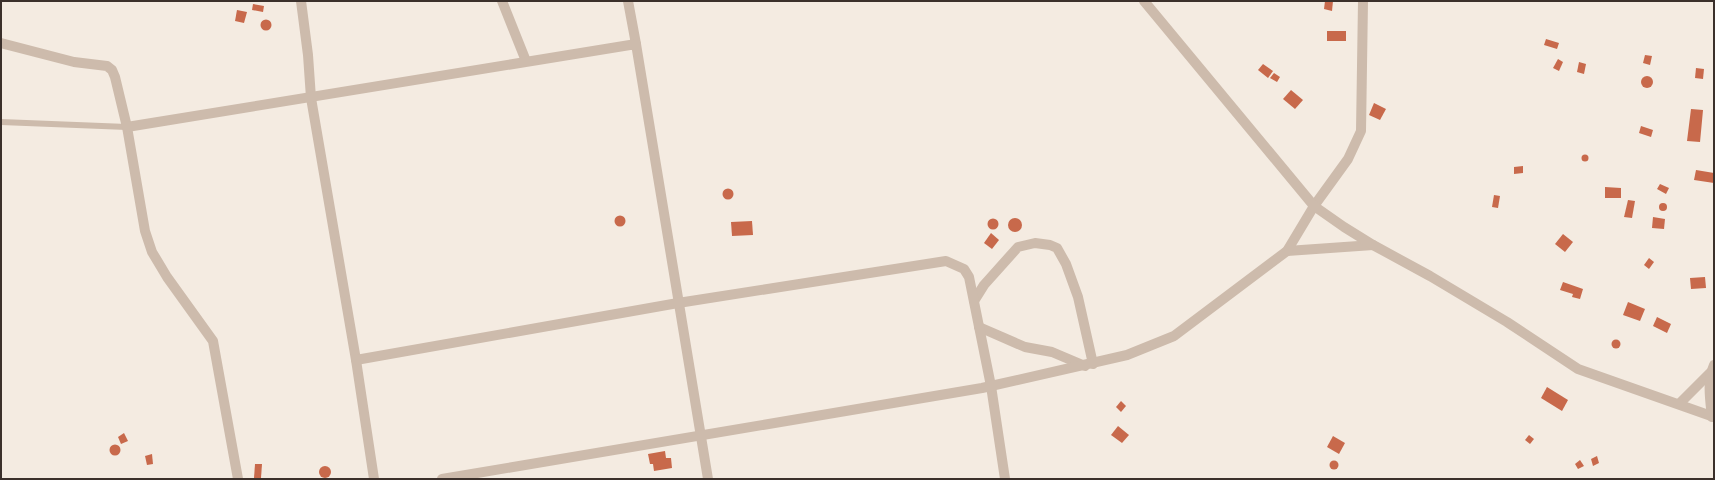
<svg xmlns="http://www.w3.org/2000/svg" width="1715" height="480" viewBox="0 0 1715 480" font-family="'DM Sans',sans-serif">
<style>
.building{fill:#c8694b}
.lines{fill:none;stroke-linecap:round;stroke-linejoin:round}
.service{stroke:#cdbbac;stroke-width:6}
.minor{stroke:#cdbbac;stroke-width:10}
.tertiary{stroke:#cdbbac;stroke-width:10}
</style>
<rect width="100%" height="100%" fill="#f4ebe1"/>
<g class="building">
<polygon points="1325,1 1333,1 1332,11 1324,9"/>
<polygon points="253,4 264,6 263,12 252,10"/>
<polygon points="237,10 247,12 244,23 235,21"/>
<circle cx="266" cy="25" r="5.5"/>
<rect x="1327" y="31" width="19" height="10"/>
<polygon points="1546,39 1559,43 1557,49 1544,45"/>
<polygon points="1645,55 1652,56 1650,65 1643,63"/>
<polygon points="1558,59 1563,62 1559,71 1553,68"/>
<polygon points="1579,62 1586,64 1584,74 1577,72"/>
<polygon points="1263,64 1273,71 1268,78 1258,70"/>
<polygon points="1696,68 1704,69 1703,79 1695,78"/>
<polygon points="1274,73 1280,77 1277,82 1270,78"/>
<circle cx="1647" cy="82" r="6"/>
<polygon points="1291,90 1303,100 1295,109 1283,99"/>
<polygon points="1374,103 1386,109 1380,120 1369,115"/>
<polygon points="1691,109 1703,110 1700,142 1687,141"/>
<polygon points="1641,126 1653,130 1651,137 1639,133"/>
<circle cx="1585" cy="158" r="3.5"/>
<polygon points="1523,166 1523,173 1514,174 1514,167"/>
<polygon points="1696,170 1714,173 1714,183 1694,180"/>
<polygon points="1660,184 1669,188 1666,194 1657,189"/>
<polygon points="1605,187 1621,188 1621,198 1605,198"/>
<circle cx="728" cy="194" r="5.5"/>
<polygon points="1494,195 1500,196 1498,208 1492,207"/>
<polygon points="1628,200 1635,201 1632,218 1624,217"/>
<circle cx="1663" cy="207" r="4"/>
<circle cx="620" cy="221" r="5.5"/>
<polygon points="1653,217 1665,219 1664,229 1652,228"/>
<circle cx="1015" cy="225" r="7"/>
<circle cx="993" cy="224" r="5.5"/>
<polygon points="752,221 753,235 732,236 731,222"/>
<polygon points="991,233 999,240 992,249 984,243"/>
<polygon points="1563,234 1573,242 1565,252 1555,244"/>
<polygon points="1649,258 1654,262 1649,269 1644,265"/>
<polygon points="1705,277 1706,288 1691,289 1690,278"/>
<polygon points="1563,282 1583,289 1580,299 1572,297 1573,294 1560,290"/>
<polygon points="1628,302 1645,309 1640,321 1623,315"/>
<polygon points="1657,317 1671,324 1667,333 1653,326"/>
<circle cx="1616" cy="344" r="4.5"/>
<polygon points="1547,387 1568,400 1562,411 1541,398"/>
<polygon points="1121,401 1126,406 1121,412 1116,407"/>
<polygon points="1118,426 1129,435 1122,443 1111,435"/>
<polygon points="124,433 128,441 121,444 118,437"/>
<polygon points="1529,435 1534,439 1530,444 1525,440"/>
<polygon points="1333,436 1345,443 1339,454 1327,447"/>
<circle cx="115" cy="450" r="5.5"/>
<polygon points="665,451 666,458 671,458 672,468 654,471 653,464 650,464 648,454"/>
<polygon points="152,454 153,464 147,465 145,456"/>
<polygon points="1597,456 1599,463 1593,466 1591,459"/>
<polygon points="1580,460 1584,466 1578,469 1575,464"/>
<circle cx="1334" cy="465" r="4.5"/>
<polygon points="255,464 262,464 261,478 254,478"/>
<circle cx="325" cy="472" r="6"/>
</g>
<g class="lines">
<polyline class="service" points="1,122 127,127"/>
<g class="minor">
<polyline points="301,1 308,55 311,98 356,360 374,479"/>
<polyline points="502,1 526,61"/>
<polyline points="628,1 636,44"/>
<polyline points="1,43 74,62 107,66 112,70 115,77 127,127 145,231 152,252 167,277 213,341 238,479"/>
<polyline points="127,127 636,44 708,479"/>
<polyline points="1287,251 1373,245"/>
<polyline points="974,301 984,285 1018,247 1035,243 1050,245 1057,248 1066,264 1078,297 1093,364"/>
<polyline points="979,327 1025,347 1052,352 1085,366"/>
<polyline points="356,360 678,303 946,261 964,269 969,277 991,386 1005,479"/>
<polyline points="1679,404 1710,373"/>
<path d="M1712,417C1710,399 1707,381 1714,365"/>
<polyline points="442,479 982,388 1127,355 1174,336 1287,251 1314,206 1348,159 1361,131 1363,1"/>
</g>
<polyline class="tertiary" points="1144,1 1314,206 1344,227 1373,245 1430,276 1507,322 1578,369 1714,417"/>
</g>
<rect width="1715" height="480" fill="none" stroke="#3b302b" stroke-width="4"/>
</svg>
